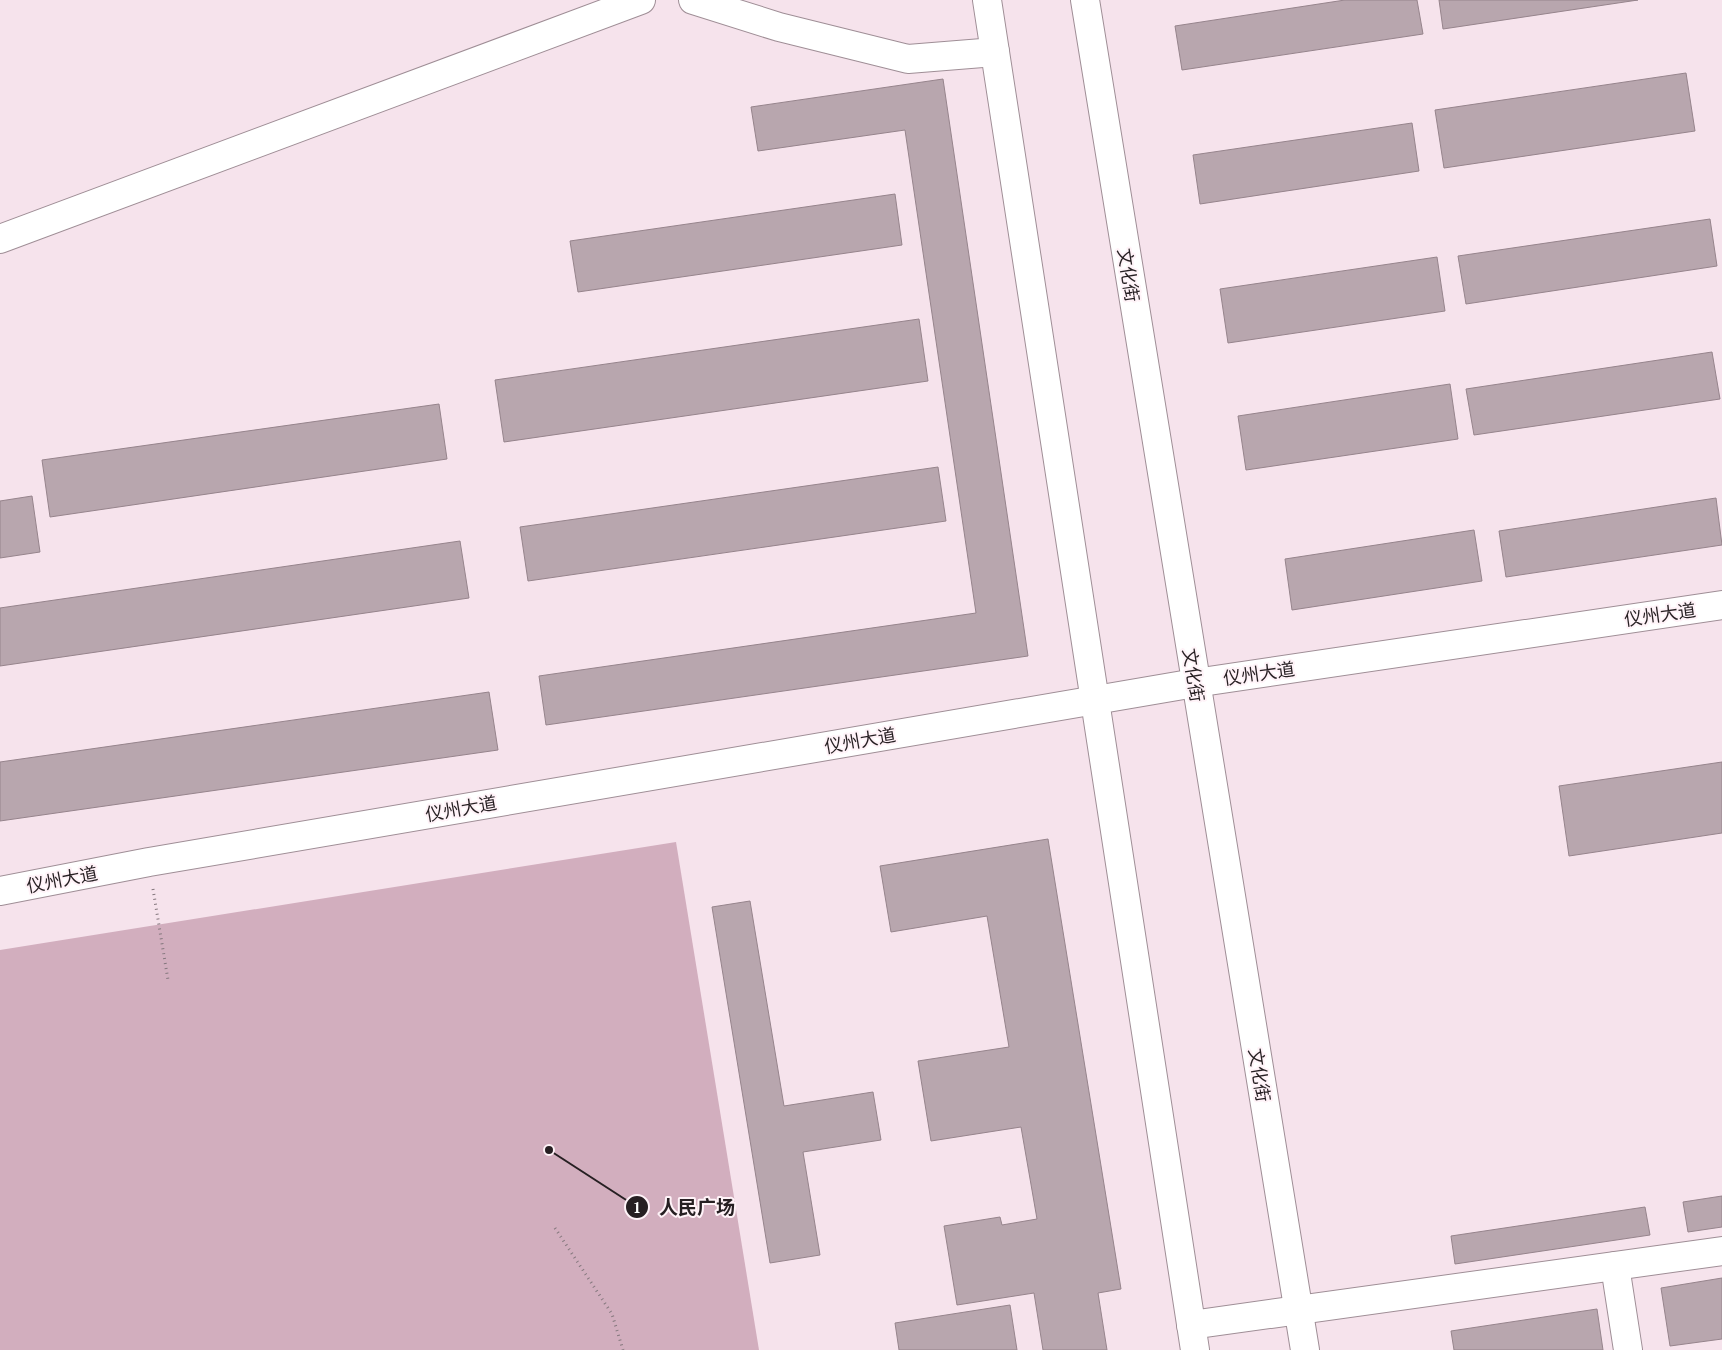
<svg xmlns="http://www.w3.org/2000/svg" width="1722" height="1350" viewBox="0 0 1722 1350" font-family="'PT Serif','Noto Sans SC',serif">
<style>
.green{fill:#d2aebe}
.building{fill:#b8a6ae;stroke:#96848c}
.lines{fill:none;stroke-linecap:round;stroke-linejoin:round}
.minor-casing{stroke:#9f8e96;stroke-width:30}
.major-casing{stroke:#9f8e96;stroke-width:30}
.path{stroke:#85787e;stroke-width:3;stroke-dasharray:1 4;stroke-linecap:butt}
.minor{stroke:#fff;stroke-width:28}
.major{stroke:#fff;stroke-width:28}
.labels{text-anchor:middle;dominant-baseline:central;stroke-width:4;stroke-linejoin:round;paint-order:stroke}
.street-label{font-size:18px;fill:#261f22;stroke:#fff3f8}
.leader{fill:none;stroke:#261f22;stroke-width:2}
.callout-dot{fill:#261f22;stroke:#fff3f8;stroke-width:2}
.mark-label{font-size:15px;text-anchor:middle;font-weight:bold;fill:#fff}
.callout-label{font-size:19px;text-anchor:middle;font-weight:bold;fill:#261f22;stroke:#fff3f8;stroke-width:4;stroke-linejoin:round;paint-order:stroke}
</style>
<rect width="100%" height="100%" fill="#f6e3ec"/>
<polygon class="green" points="676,842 759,1350 0,1350 0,950"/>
<g class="building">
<polygon points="1345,0 1417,0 1423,34 1182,70 1175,26"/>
<polygon points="1439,0 1638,0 1443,29"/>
<polygon points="1686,73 1695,131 1444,168 1435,110"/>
<polygon points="943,79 1028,656 546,725 539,676 976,613 905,130 758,151 751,107"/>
<polygon points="1412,123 1419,171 1200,204 1193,155"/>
<polygon points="895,194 902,245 578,292 570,241"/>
<polygon points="1710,219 1717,266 1466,304 1458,256"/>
<polygon points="1437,257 1445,311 1228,343 1220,289"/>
<polygon points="919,319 928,381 504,442 495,380"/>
<polygon points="1712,352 1720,399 1474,435 1466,389"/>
<polygon points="1450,384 1458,439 1246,470 1238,416"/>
<polygon points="439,404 447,459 50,517 42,460"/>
<polygon points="938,467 946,521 528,581 520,527"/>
<polygon points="32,496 40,552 0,558 0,501"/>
<polygon points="1716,498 1722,545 1506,577 1499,531"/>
<polygon points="1474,530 1482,581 1292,610 1285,559"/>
<polygon points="460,541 469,598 0,666 0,608"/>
<polygon points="489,692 498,750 0,821 0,762"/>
<polygon points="1722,762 1722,833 1569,856 1559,786"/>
<polygon points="1048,839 1121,1289 1098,1293 1107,1350 1043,1350 1034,1293 957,1305 944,1226 1000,1217 1002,1225 1037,1219 1021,1127 931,1141 918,1061 1009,1047 987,916 891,932 880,866"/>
<polygon points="750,901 784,1106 873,1092 881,1140 803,1152 820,1255 770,1263 712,907"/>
<polygon points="1722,1196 1722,1227 1688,1232 1683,1202"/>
<polygon points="1645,1207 1650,1235 1455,1264 1451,1236"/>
<polygon points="1722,1278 1722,1339 1670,1346 1661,1288"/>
<polygon points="1010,1305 1017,1350 899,1350 895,1323"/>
<polygon points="1597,1309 1603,1350 1454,1350 1451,1331"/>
</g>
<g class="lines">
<g class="minor-casing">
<g id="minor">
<polyline points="693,0 779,27 908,59 995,52"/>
<polyline points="0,239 641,0"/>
<polyline points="0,891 149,862 1195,683 1722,605"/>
<polyline points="1615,1266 1628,1350"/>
<polyline points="1191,1325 1722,1251"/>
</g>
</g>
<g class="major-casing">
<g id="major">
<polyline points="987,0 1195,1350"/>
<polyline points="1085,0 1305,1350"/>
</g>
</g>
<g class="path">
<polyline points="153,889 168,980"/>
<polyline points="555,1228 612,1314 623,1350"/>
</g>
<use href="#minor" class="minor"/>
<use href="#major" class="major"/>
</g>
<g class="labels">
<g class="street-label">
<text transform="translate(1129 275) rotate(81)">文化街</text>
<text transform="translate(1660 614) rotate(-8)">仪州大道</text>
<text transform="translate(1259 673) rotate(-8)">仪州大道</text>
<text transform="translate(1194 675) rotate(81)">文化街</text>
<text transform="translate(860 740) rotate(-10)">仪州大道</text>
<text transform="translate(461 808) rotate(-10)">仪州大道</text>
<text transform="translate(62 879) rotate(-11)">仪州大道</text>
<text transform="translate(1260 1075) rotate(81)">文化街</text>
</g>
</g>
<path class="leader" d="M549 1150L637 1207"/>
<g class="callout-dot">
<circle cx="549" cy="1150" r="5"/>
<circle cx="637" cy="1207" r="12"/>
</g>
<g class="mark-label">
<text x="637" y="1213">1</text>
</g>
<g class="callout-label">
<text x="697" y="1214">人民广场</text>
</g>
</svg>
